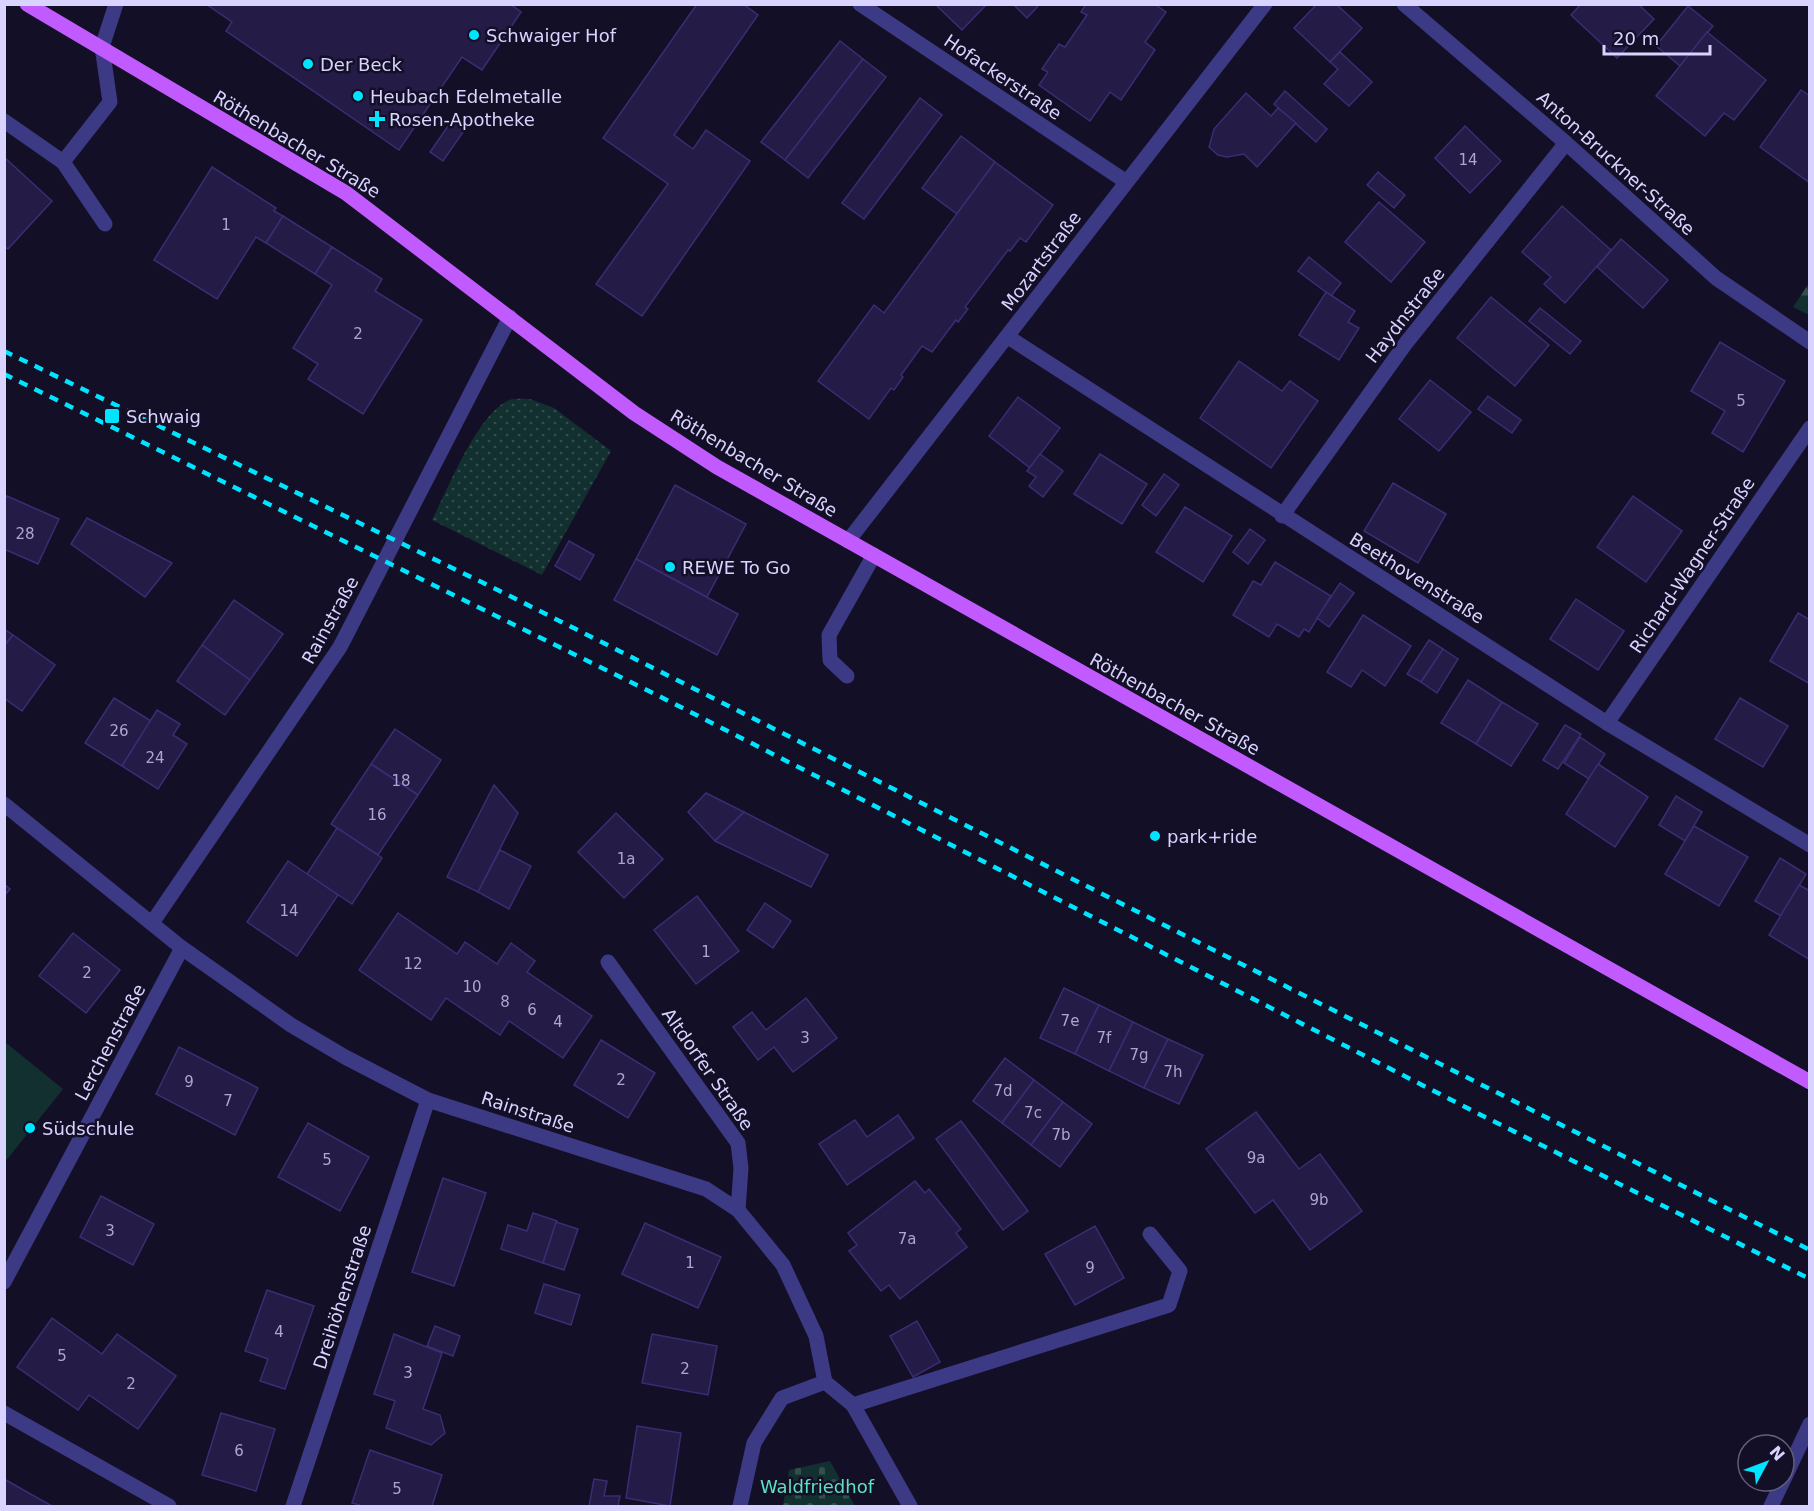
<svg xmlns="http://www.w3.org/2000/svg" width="1814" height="1511" viewBox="0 0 1814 1511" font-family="'DejaVu Sans',sans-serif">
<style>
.grass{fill:url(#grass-dots)}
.forest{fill:url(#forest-firs)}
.cemetery{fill:url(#cemetery-stones)}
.pitch{fill:#12302f}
.building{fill:#241b47;stroke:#3b2d73;stroke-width:1.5}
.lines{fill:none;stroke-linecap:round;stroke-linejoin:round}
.minor{stroke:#3d3a85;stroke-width:15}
.major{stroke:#c25bff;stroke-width:15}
.rail{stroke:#00e5ff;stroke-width:4.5;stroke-dasharray:9 8;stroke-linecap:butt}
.poi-dot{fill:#00e5ff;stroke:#130f26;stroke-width:2}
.labels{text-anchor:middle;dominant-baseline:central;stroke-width:5;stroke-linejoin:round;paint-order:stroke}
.number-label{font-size:15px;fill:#aca6d1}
.poi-label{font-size:18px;fill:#d9d4ff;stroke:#130f26;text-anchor:start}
.street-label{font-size:18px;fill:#d9d4ff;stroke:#130f26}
.park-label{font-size:18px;fill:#5fe0c0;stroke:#130f26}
</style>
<defs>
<pattern id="grass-dots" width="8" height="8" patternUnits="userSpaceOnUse" patternTransform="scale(1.5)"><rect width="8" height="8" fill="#12302f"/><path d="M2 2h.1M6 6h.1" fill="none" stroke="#344d4e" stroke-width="1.8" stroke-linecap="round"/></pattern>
<pattern id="forest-firs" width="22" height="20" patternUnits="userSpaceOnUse" patternTransform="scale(1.5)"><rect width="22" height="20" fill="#12302f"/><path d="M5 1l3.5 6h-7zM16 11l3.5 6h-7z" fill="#344d4e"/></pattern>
<pattern id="cemetery-stones" width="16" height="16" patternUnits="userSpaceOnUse" patternTransform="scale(1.5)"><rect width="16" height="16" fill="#12302f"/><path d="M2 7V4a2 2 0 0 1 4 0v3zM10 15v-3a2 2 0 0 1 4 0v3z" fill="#344d4e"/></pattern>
</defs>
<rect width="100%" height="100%" fill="#130f26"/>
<path class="grass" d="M530,399L554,408L611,451L542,575L432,520C448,489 476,417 507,401C513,398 523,399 530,399Z"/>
<polygon class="forest" points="1809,283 1810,315 1809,315 1793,307"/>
<polygon class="cemetery" points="830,1461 855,1506 783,1506 789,1470"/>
<polygon class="pitch" points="5,1042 63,1089 5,1162"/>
<g class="building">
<polygon points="206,4 510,4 521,12 482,70 462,57 399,150 226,31 232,22"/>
<polygon points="697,4 743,4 758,15 674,135 693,149 706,130 750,161 642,316 596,284 668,184 603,138"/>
<polygon points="935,4 987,4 962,30"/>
<polygon points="1013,4 1040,4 1027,18"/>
<polygon points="1086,4 1154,4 1166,12 1145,42 1155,50 1121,100 1110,92 1090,121 1039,85 1048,72 1042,69 1059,44 1065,47 1087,15 1081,12"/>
<polygon points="1317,4 1336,4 1362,28 1330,62 1294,28"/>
<polygon points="1581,4 1638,4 1654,19 1617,58 1571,15"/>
<polygon points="1688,6 1713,26 1680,66 1656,46"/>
<polygon points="1707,32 1766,80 1734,120 1724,113 1705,136 1656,96"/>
<polygon points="840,41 863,59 785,160 761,142"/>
<polygon points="1340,52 1372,82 1349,106 1324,84 1338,69 1330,62"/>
<polygon points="863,59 886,77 808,178 785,160"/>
<polygon points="1801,90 1810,96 1810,183 1760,147"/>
<polygon points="1285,91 1327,129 1316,142 1274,104"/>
<polygon points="1246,93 1271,116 1278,108 1296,123 1257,167 1244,154 1227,157 1218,155 1209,147 1214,129"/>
<polygon points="920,98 942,115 864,219 842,203"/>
<polygon points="455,116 468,125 443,161 430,152"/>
<polygon points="1465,126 1501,161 1470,193 1435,158"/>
<polygon points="961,136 995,162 957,214 922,188"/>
<polygon points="4,157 52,201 8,249 4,246"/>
<polygon points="995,162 1053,205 1026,242 1020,238 1010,251 1008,250 965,307 968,309 958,322 956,320 932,352 922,346 901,375 903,377 894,390 891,388 869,419 818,381 874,305 884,313"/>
<polygon points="212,167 276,208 274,211 283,216 266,243 256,237 217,299 154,260"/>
<polygon points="1378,172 1405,195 1394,208 1367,185"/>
<polygon points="1379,202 1425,242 1391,282 1345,242"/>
<polygon points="1562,206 1611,250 1565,303 1544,284 1551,277 1522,252"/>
<polygon points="283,216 332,247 315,274 266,243"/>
<polygon points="1621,239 1668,280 1643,308 1597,267"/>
<polygon points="332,247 382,279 375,291 422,320 363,414 308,379 318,364 293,348 332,285 315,274"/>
<polygon points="1309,257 1341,283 1331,296 1298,271"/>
<polygon points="1326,292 1355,311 1348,322 1359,328 1339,360 1299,335"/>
<polygon points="1491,297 1549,345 1515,386 1457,338"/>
<polygon points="1540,308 1581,341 1570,354 1529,321"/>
<polygon points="1720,342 1785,381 1743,452 1712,433 1725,411 1691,391"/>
<polygon points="1239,361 1282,391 1290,381 1318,401 1271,468 1200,418"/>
<polygon points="1430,380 1471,412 1439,451 1399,419"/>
<polygon points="1488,396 1521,420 1512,433 1478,409"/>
<polygon points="1018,397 1060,428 1030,468 989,436"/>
<polygon points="1040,454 1063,471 1043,497 1029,486 1036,477 1027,471"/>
<polygon points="1100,454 1147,484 1122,524 1074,494"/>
<polygon points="1164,474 1179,485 1156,516 1142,505"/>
<polygon points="1393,483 1446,514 1418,563 1364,531"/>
<polygon points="675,485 746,524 707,597 636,559"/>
<polygon points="7,496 59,519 38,564 4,549 4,501"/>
<polygon points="1633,496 1682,531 1646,582 1597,547"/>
<polygon points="1185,507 1232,536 1203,582 1156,552"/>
<polygon points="87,518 172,563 145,597 71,544"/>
<polygon points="1250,529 1265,540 1248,564 1233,552"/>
<polygon points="569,541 594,555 580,580 555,566"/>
<polygon points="636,559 738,614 717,655 614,600"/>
<polygon points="1275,562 1331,596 1309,632 1304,629 1299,637 1277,624 1269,637 1233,615 1253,581 1261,585"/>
<polygon points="1340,583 1354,593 1329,627 1317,618"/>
<polygon points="1576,599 1624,631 1598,670 1550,639"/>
<polygon points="234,600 283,634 250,680 202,645"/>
<polygon points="1798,613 1810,620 1810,684 1770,661"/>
<polygon points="1363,615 1411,646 1385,686 1362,670 1351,687 1327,672"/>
<polygon points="4,629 13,635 4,646"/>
<polygon points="13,635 55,665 22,711 4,698 4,646"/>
<polygon points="1429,640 1443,649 1421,682 1407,674"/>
<polygon points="202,645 250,680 225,715 177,681"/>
<polygon points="1443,649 1458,659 1437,693 1421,682"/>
<polygon points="1468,680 1502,702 1476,744 1441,723"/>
<polygon points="114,698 151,721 122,766 85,743"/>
<polygon points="1740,698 1788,726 1763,767 1715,739"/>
<polygon points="1502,702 1538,724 1511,766 1476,744"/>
<polygon points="157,710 180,724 173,735 187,744 158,789 122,766"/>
<polygon points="1565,725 1581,734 1558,769 1543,760"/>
<polygon points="395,729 441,760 418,795 371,764"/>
<polygon points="1580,737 1605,754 1589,779 1564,763"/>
<polygon points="371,764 418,795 378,855 331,824"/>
<polygon points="1598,764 1648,797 1615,847 1566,814"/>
<polygon points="494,785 518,813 478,892 447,877"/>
<polygon points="706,793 744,812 715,841 688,812"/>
<polygon points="1676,796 1702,812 1685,841 1659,825"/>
<polygon points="744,812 828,855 811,887 715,841"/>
<polygon points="616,813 663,859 624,898 578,852"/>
<polygon points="1694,826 1748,857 1719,906 1665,874"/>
<polygon points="337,828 382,858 352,904 307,874"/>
<polygon points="500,850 531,866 509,909 478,892"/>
<polygon points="1780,858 1806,874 1781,916 1755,901"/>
<polygon points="288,861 338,895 297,956 247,922"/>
<polygon points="4,884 10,889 4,896"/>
<polygon points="1799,885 1810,891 1810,960 1769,935"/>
<polygon points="697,896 739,951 696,984 654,930"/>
<polygon points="765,903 791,921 773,948 747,930"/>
<polygon points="398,913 457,954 465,942 497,964 511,943 535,961 527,972 592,1016 563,1058 509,1021 500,1035 446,998 431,1020 359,970"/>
<polygon points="73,933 120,970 86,1013 39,976"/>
<polygon points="1064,988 1099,1005 1075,1054 1040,1038"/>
<polygon points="806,998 837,1038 793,1072 774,1047 758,1060 733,1027 752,1012 766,1030"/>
<polygon points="1099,1005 1133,1022 1109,1071 1075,1054"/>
<polygon points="1133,1022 1168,1039 1144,1088 1109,1071"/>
<polygon points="1168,1039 1203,1055 1179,1104 1144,1088"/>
<polygon points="601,1040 655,1073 628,1118 574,1085"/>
<polygon points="179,1047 258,1088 235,1135 156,1094"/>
<polygon points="1005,1058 1034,1080 1002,1123 973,1101"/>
<polygon points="1034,1080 1063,1102 1031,1145 1002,1123"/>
<polygon points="1063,1102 1092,1124 1060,1167 1031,1145"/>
<polygon points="1256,1112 1299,1169 1320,1154 1362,1211 1310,1250 1273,1200 1255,1213 1206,1149"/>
<polygon points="898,1115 914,1138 847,1185 819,1144 855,1120 867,1137"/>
<polygon points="961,1121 1028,1211 1003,1230 936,1139"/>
<polygon points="308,1123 369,1157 340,1211 278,1177"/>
<polygon points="443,1178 486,1193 454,1286 412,1272"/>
<polygon points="915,1181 925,1193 929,1189 961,1229 956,1233 967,1247 900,1299 889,1285 881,1291 849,1251 857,1245 848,1233"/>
<polygon points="101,1196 154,1224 133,1265 80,1237"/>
<polygon points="533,1213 557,1221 543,1263 501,1249 508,1225 527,1231"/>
<polygon points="556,1222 578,1229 564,1270 543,1263"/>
<polygon points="645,1223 721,1257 698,1308 622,1274"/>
<polygon points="1095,1226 1124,1278 1075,1305 1045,1254"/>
<polygon points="544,1284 580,1295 571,1325 535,1313"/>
<polygon points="267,1290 314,1306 285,1389 260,1381 268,1359 245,1351"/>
<polygon points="52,1318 102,1354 117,1334 176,1376 138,1429 89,1395 78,1410 17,1367"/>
<polygon points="917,1321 940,1362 913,1377 890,1336"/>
<polygon points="435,1326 460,1336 453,1356 427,1346"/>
<polygon points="394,1334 442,1353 423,1409 440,1415 445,1433 431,1445 386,1428 395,1401 374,1394"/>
<polygon points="652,1334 717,1346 708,1395 642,1383"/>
<polygon points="221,1413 275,1429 256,1491 202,1475"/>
<polygon points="637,1426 681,1433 670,1506 626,1498"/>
<polygon points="370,1450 442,1475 432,1506 363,1506 352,1503"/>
<polygon points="4,1479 52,1506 4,1506"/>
<polygon points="594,1479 607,1481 604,1496 620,1496 618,1506 589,1506"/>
</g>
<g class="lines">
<g class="minor">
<polyline points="860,4 1125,181"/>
<polyline points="1404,4 1566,143 1716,278 1810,342"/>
<polyline points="4,121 63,162 105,224"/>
<polyline points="63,162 110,102 102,47 116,4"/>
<polyline points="1008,337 1607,723 1810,845"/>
<polyline points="1282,516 1406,343 1566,143"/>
<polyline points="848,541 1265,4"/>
<polyline points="847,676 830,660 829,635 874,555"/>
<polyline points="1607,723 1810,428"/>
<polyline points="4,804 182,948 291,1025 345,1057 428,1100 706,1189 738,1210 783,1265 816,1336 825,1382"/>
<polyline points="152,923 340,647 510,317"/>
<polyline points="608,962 738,1143 741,1168 738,1210"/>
<polyline points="4,1282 182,948"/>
<polyline points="825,1382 853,1405 910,1506"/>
<polyline points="853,1405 1169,1305 1180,1271 1150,1234"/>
<polyline points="4,1413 169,1506"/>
<polyline points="1784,1479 1810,1424"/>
<polyline points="293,1506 428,1100"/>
<polyline points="740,1506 754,1443 782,1398 825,1382"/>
<polyline points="1771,1506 1783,1481"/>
</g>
<polyline class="major" points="27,4 346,193 634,413 717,467 1810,1082"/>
<g class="rail">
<polyline points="4,351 504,593 1810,1250"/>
<polyline points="4,374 655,694 1479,1114 1810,1279"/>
</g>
</g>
<g class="poi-dot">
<circle cx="474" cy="35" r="6"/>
<circle cx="308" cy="64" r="6"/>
<circle cx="358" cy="96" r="6"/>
<path d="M374 110h6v6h6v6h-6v6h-6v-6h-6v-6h6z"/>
<rect x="104" y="408" width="16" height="16" rx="3"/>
<circle cx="670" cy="567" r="6"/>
<circle cx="1155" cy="836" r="6"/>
<circle cx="30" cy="1128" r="6"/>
</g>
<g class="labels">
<g class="number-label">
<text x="1468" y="160">14</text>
<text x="226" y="225">1</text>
<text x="358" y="334">2</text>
<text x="1741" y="401">5</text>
<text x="25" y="534">28</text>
<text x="119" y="731">26</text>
<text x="155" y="758">24</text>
<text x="401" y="781">18</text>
<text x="377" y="815">16</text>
<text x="626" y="859">1a</text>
<text x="289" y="911">14</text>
<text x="706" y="952">1</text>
<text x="413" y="964">12</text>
<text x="87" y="973">2</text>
<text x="472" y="987">10</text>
<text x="505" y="1002">8</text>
<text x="532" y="1010">6</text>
<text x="1070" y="1021">7e</text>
<text x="558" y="1022">4</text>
<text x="805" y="1038">3</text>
<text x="1104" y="1038">7f</text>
<text x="1139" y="1055">7g</text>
<text x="1173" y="1072">7h</text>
<text x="621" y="1080">2</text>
<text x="189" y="1082">9</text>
<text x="1003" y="1091">7d</text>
<text x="228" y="1101">7</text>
<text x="1033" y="1113">7c</text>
<text x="1061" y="1135">7b</text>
<text x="1256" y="1158">9a</text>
<text x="327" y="1160">5</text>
<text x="1319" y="1200">9b</text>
<text x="110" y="1231">3</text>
<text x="907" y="1239">7a</text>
<text x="690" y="1263">1</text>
<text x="1090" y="1268">9</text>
<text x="279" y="1332">4</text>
<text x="62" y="1356">5</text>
<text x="685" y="1369">2</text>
<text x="408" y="1373">3</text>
<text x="131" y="1384">2</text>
<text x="239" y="1451">6</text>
<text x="397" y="1489">5</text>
</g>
<g class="poi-label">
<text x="486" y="35">Schwaiger Hof</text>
<text x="320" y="64">Der Beck</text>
<text x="370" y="96">Heubach Edelmetalle</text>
<text x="389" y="119">Rosen-Apotheke</text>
<text x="126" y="416">Schwaig</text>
<text x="682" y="567">REWE To Go</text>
<text x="1167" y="836">park+ride</text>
<text x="42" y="1128">Südschule</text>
</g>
<g class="street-label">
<text transform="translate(1003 77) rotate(34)">Hofackerstraße</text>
<text transform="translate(297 144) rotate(31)">Röthenbacher Straße</text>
<text transform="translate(1616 163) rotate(42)">Anton-Bruckner-Straße</text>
<text transform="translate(1041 261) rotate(-53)">Mozartstraße</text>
<text transform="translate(1405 315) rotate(-52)">Haydnstraße</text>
<text transform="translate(754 463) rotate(31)">Röthenbacher Straße</text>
<text transform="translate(1692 565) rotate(-56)">Richard-Wagner-Straße</text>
<text transform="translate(1417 578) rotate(32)">Beethovenstraße</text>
<text transform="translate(330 620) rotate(-61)">Rainstraße</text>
<text transform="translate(1175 704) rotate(29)">Röthenbacher Straße</text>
<text transform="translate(110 1042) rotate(-62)">Lerchenstraße</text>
<text transform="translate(708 1069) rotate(55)">Altdorfer Straße</text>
<text transform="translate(528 1112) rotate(18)">Rainstraße</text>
<text transform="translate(342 1297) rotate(-72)">Dreihöhenstraße</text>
</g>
<g class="park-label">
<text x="817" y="1486">Waldfriedhof</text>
</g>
</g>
<rect width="1814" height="1511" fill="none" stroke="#d9d4ff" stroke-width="12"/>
<g transform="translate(1766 1463) rotate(49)"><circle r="28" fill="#130f26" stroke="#625e7d" stroke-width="1.5"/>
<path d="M0-4.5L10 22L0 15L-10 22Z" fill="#00e5ff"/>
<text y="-9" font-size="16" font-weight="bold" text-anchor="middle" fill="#d9d4ff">N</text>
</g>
<path d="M1604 45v9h106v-9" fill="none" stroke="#d9d4ff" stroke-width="3"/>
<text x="1613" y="45" font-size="18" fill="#d9d4ff" stroke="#130f26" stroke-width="4.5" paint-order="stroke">20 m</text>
</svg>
